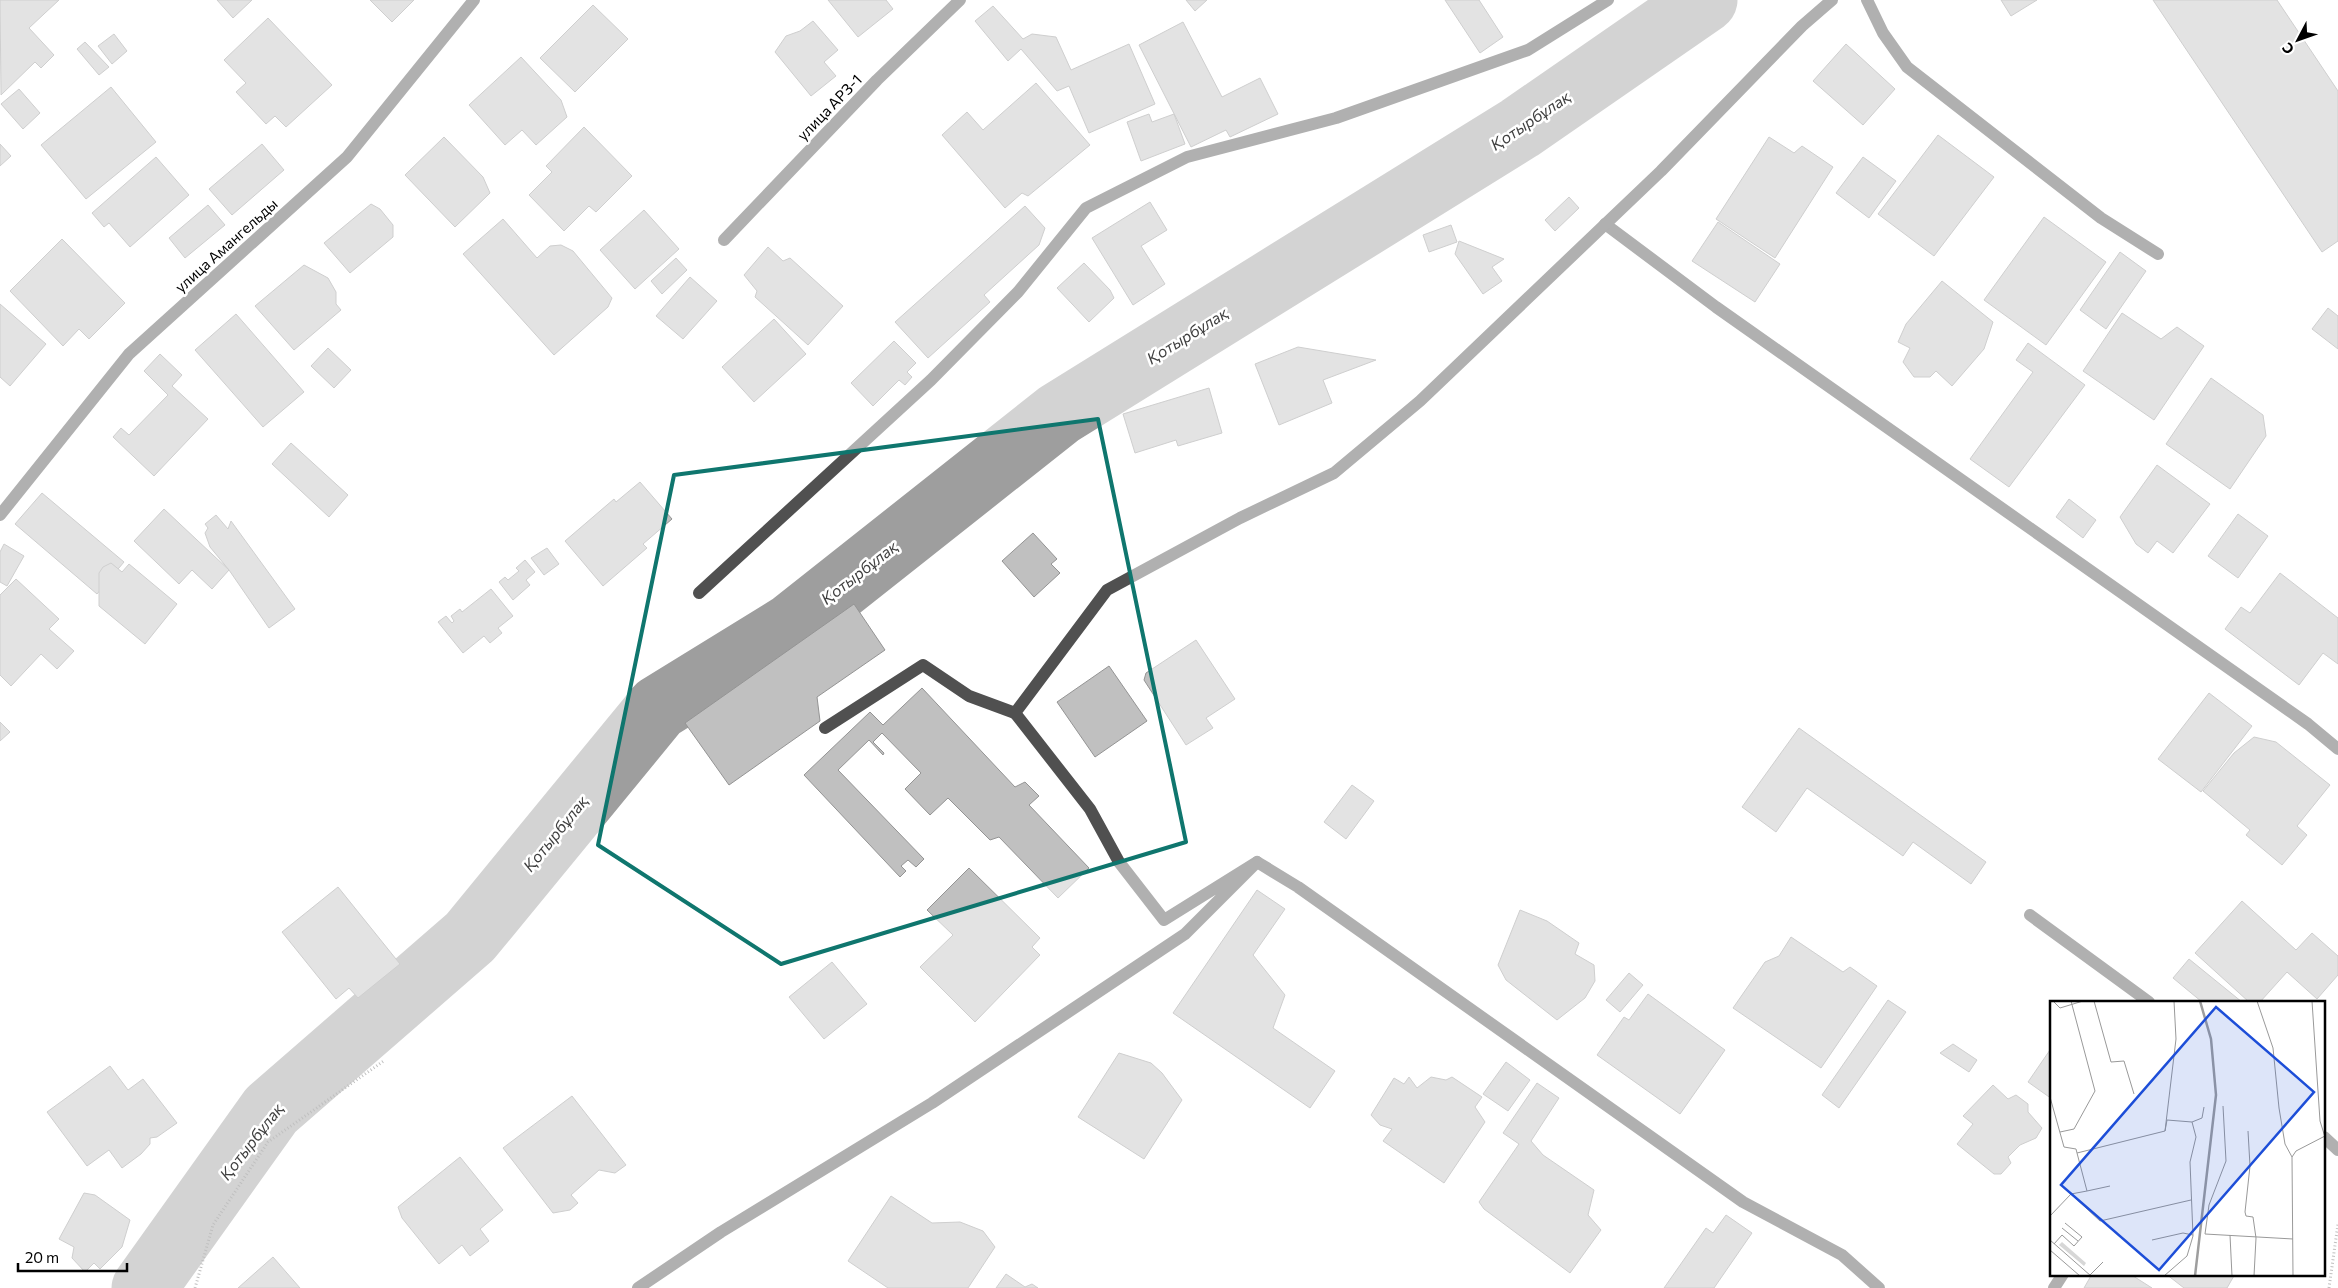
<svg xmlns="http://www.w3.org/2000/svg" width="2338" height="1288" viewBox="0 0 2338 1288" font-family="Commissioner,sans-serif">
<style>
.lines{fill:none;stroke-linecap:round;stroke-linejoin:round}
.river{stroke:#9e9e9e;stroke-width:65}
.building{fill:#c0c0c0;stroke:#949494}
.path{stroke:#727272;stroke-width:3;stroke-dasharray:1 2.5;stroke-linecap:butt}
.minor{stroke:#505050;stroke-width:12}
.marked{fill:none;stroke:#0f766e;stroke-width:4;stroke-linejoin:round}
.labels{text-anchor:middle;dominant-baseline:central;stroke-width:5;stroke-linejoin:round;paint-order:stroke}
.street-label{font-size:15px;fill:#000;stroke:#fff}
.water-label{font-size:16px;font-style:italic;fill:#3f3f3f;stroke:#fff}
.inset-river{fill:none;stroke:#9e9e9e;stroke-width:2.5}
.inset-road{fill:none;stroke:#999;stroke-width:1}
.view{fill:#1d4ed8;fill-opacity:0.15;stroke:#1d4ed8;stroke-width:2.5}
.inset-edge{fill:none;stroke:#000;stroke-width:2.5}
</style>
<rect width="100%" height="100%" fill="#fff"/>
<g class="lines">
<polyline class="river" points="144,1288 271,1110 470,937 658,708 791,626 1059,414 1520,128 1705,0"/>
</g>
<g class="building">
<polygon points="0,0 59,0 29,28 54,55 41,68 35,62 1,95"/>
<polygon points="217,0 252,0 233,18"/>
<polygon points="370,0 414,0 392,22"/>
<polygon points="828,0 886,0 893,9 858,37"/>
<polygon points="1186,0 1207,0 1195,11"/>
<polygon points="1445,0 1479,0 1503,37 1480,53"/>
<polygon points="2001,0 2037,0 2011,16"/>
<polygon points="2153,0 2277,0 2338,91 2338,241 2322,252"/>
<polygon points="593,5 628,39 575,92 540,58"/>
<polygon points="993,6 1023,39 1032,34 1056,37 1071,70 1129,44 1155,104 1089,133 1069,86 1057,91 1021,49 1008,61 975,21"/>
<polygon points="268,18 332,85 286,127 275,116 266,124 236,92 246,83 224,60"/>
<polygon points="813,21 838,50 824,62 836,76 811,96 775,52 786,36 800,31"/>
<polygon points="1183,22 1222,97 1260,78 1278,114 1230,137 1226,130 1191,147 1139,45"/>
<polygon points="114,34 127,51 112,64 98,46"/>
<polygon points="85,42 109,67 99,75 77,49"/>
<polygon points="1846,44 1895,89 1863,125 1813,81"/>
<polygon points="521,57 561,100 567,117 536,145 522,130 505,145 469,105"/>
<polygon points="1036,83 1090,145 1028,196 1022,193 1005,208 942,135 967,112 983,130"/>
<polygon points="111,87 156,142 86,199 41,145"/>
<polygon points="19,89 40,113 23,129 1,104"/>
<polygon points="1149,114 1152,122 1174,114 1185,144 1141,161 1127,122"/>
<polygon points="584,127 632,176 596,212 589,206 564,231 529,195 552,172 546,166"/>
<polygon points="1938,135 1994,177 1934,256 1878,214"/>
<polygon points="444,137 483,177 490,193 455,227 405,175"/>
<polygon points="1769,137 1794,153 1802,146 1833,167 1775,258 1716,219"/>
<polygon points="0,144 11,156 0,166"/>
<polygon points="262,144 284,170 232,215 209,189"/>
<polygon points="156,157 189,195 130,247 109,223 104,227 92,213"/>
<polygon points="1863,157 1896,181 1869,218 1836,193"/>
<polygon points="1569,197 1579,208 1555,231 1545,220"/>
<polygon points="1150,202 1167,230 1141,246 1165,284 1133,305 1092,238"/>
<polygon points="371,204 380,209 393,225 393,237 350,273 324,243"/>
<polygon points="208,205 225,225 185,258 169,238"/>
<polygon points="1025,206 1045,228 1039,245 984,295 990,302 928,358 895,322"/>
<polygon points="644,210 679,249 635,289 600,250"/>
<polygon points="2044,217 2106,262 2046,345 1984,300"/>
<polygon points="503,219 537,258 550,246 561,245 573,251 612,298 608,307 554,355 463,254"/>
<polygon points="1718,222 1780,264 1755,302 1692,261"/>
<polygon points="1451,225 1457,242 1429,252 1423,235"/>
<polygon points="62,239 125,303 89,339 79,329 63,346 10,291"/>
<polygon points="1459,241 1504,259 1492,267 1502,281 1483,294 1455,254"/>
<polygon points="768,247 783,261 790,258 843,306 808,345 755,297 757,291 744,275"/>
<polygon points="2120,252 2146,271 2106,329 2080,310"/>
<polygon points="676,258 687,270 662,294 651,281"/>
<polygon points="1084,263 1110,290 1114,298 1089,322 1057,288"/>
<polygon points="304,265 328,278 336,292 336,304 341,310 294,350 255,306"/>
<polygon points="690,277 717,301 683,339 656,316"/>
<polygon points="1942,281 1993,322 1984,349 1952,386 1936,371 1930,377 1914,377 1903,362 1910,348 1898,342 1906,324"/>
<polygon points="0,304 46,344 10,386 0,377"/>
<polygon points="2328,308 2338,316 2338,349 2312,329"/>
<polygon points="2122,313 2161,339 2177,327 2204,346 2154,420 2083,371"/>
<polygon points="236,314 304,392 263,427 195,350"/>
<polygon points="774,319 806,354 754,402 722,367"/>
<polygon points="894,341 916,363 907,372 912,377 905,385 899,380 873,406 851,383"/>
<polygon points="2028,343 2085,385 2009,487 1970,459 2033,372 2016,360"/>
<polygon points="1298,347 1376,360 1323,380 1332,403 1279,425 1255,364"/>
<polygon points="328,348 351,370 334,388 311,366"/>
<polygon points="160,354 182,375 172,386 208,419 154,476 113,437 121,428 129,435 168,395 144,371"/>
<polygon points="2211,378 2263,415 2266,436 2230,489 2166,444"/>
<polygon points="1209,388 1222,433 1178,446 1176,440 1135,453 1123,414"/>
<polygon points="291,443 348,495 329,517 272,464"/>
<polygon points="2157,465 2210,504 2173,553 2157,541 2148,553 2136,544 2120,517"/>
<polygon points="640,482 672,519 643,544 647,548 603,586 565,541 614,499 616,502"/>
<polygon points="42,493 124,562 97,594 15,524"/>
<polygon points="2069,499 2096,520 2083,538 2056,517"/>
<polygon points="164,509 229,570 212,589 192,570 179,584 134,541"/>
<polygon points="2238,514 2268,536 2238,578 2208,556"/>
<polygon points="216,515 228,529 231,521 295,609 269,628 229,570 210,547 205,533 208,528 205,524"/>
<polygon points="1033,533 1057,559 1051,564 1060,573 1034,597 1002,561"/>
<polygon points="4,544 24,556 7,586 0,582 0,552"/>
<polygon points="547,548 559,564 544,575 531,558"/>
<polygon points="525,560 535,572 526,580 530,585 513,600 499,582 505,577 508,580 519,571 516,568"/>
<polygon points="111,563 122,572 129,564 177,604 145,644 99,606 99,573 103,567"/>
<polygon points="2280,573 2338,618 2338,664 2323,653 2299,685 2225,629 2241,607 2250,613"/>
<polygon points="16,579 59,619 49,629 74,651 57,669 41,654 11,686 0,675 0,595"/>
<polygon points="491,589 513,616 498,628 502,633 490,643 484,636 463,653 438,622 446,616 452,623 454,621 451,616 460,609 462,612"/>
<polygon points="854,604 885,650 817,697 820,721 729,785 685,723"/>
<polygon points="1196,640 1235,699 1206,718 1213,728 1186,745 1144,680 1146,673"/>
<polygon points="1109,666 1147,721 1095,757 1057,702"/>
<polygon points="922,688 1015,787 1025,782 1039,796 1029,805 1089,868 1058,898 999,837 990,840 948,798 930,815 905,789 921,773 882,733 873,742 884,753 883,755 869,740 838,770 924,859 916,867 908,860 901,866 906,871 900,877 804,775 870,712 883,725"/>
<polygon points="2209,693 2252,726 2201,792 2158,759"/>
<polygon points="0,722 10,732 0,741"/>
<polygon points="1799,728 1986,862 1971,884 1913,842 1903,856 1807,788 1776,832 1742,807"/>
<polygon points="2254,737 2276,742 2330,785 2297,826 2307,835 2282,865 2246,835 2250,830 2203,791 2234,753"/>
<polygon points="1352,785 1374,801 1346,839 1324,822"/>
<polygon points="969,868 1040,938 1032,947 1040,955 975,1022 920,967 953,935 927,910"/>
<polygon points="338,887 400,964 358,998 349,988 336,999 282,932"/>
<polygon points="1257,890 1285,909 1253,955 1285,995 1273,1028 1335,1071 1310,1108 1173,1013"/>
<polygon points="2242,901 2296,950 2312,933 2338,956 2338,975 2317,999 2287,972 2260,1002 2249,1002 2195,953"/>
<polygon points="1520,910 1547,921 1579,943 1575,954 1594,965 1595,981 1585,998 1557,1020 1506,980 1498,965"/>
<polygon points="1791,937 1843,972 1850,967 1877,986 1821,1068 1733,1008 1765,962 1779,956"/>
<polygon points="2189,959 2242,1002 2202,1002 2173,978"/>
<polygon points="832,962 867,1004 824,1039 789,997"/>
<polygon points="1629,973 1643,985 1620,1012 1606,1000"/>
<polygon points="1648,994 1725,1050 1680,1114 1597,1055 1624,1017 1629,1020"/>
<polygon points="1888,1000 1906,1012 1839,1108 1822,1095"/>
<polygon points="1953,1044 1977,1060 1969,1072 1940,1053"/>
<polygon points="2052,1047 2052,1099 2028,1082"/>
<polygon points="1119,1053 1151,1063 1162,1073 1182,1100 1144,1159 1078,1117"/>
<polygon points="1506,1062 1530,1080 1508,1111 1483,1094"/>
<polygon points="110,1066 128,1090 143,1079 177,1123 157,1137 150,1138 150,1144 141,1154 122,1168 109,1150 87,1166 47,1112"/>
<polygon points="1409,1077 1417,1088 1431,1077 1446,1080 1452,1077 1482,1097 1475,1107 1485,1122 1444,1183 1383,1141 1392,1129 1380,1125 1371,1115 1394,1078 1404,1084"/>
<polygon points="1537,1083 1559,1098 1531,1141 1543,1155 1594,1190 1588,1215 1601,1230 1570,1273 1484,1209 1479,1202 1519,1144 1503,1133"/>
<polygon points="1993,1085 2008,1099 2016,1095 2028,1104 2028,1112 2042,1128 2036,1138 2020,1145 2008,1157 2011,1163 2001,1174 1994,1174 1957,1144 1973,1124 1963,1116"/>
<polygon points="572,1096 626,1165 615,1173 599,1170 571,1195 578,1203 570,1210 553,1213 503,1148"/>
<polygon points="460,1157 503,1210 480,1229 489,1241 470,1256 462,1245 439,1264 402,1218 398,1207"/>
<polygon points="84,1193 95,1195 130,1220 122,1247 100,1269 94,1263 85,1272 72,1258 74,1247 59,1239"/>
<polygon points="891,1196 932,1223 960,1222 983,1231 995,1247 968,1288 888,1288 848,1261"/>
<polygon points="1726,1215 1752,1233 1714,1288 1664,1288 1706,1228 1713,1233"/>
<polygon points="273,1257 300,1288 238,1288"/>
<polygon points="1006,1274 1025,1287 1032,1284 1038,1288 996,1288"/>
<polygon points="2092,1274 2130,1274 2152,1288 2084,1288"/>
<polygon points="2166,1274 2235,1274 2227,1288 2184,1288"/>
</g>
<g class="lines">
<g class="path">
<polyline points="195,1288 213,1225 268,1142 385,1060"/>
<polyline points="2329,1288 2338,1224"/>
</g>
<g class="minor">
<polyline points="1867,0 1883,33 1907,67 2101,218 2158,254"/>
<polyline points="1605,224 1716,307 2308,724 2338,749"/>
<polyline points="724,240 877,80 960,0"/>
<polyline points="0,515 129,354 347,157 474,0"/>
<polyline points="699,593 931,380 1018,292 1086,208 1187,157 1336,118 1528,50 1608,0"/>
<polyline points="825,728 923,665 969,696 1015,713"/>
<polyline points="1257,862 1298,887 1743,1202 1842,1255 1879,1288"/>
<polyline points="2030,915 2149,1002"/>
<polyline points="2324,1137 2338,1150"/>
<polyline points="638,1288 721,1232 932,1103 1185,934 1257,862 1164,920 1119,862 1090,809 1015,713 1107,590 1240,518 1334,473 1420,401 1661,171 1802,26 1832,0"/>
<polyline points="2054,1288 2063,1274"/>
</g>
</g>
<path d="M0 0H2338V1288H0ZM1098,419L1186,842L781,964L598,845L674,475Z" fill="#fff" fill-opacity=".55" fill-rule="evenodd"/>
<path class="marked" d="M1098,419L1186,842L781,964L598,845L674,475Z"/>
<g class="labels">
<g class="street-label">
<text transform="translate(829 107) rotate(-46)">улица АРЗ-1</text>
<text transform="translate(226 245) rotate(-42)">улица Амангельды</text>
</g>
<g class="water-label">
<text transform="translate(1530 120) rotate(-34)">Қотырбұлақ</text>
<text transform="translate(1187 335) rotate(-32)">Қотырбұлақ</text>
<text transform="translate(859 572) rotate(-38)">Қотырбұлақ</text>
<text transform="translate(555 833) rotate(-51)">Қотырбұлақ</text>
<text transform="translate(251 1141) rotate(-52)">Қотырбұлақ</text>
</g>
</g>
<g transform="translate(2050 1001)">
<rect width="275" height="275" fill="#fff"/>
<path d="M12,241L36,262L34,265L9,244Z" fill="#d7d7d7"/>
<path class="inset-river" d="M145,275L166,94L161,38L150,0"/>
<path class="inset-road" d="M3,0L10,7L33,0M44,0L61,61L74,60L84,93M207,0L223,47L229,107L235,143L242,156L243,275M262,0L270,120L275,136M0,96L14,146L26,148L27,152M173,105L176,160L159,204L155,233L243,238M142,121L152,117L154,106M198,130L200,165L195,211L196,215L203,216L206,237L204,275M10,131L24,128L45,90L21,0M242,156L246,150L275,135M37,190L60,185M21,193L50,220L141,199M0,215L21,193L37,190L27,152L115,130M12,227L28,240M180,234L182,275M0,239L41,275M102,239L133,232L143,234M4,243L12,234L24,245L32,236L15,222M0,249L30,275M40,274L53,261M114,275L137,255L143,235L140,161L146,136L142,121L117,119L115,130L126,38L124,0"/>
<path class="view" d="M166,6L264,91L109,269L11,184Z"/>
<rect width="275" height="275" class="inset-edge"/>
</g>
<g transform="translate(2298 40) rotate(229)" stroke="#ffffff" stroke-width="4" paint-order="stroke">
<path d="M0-4L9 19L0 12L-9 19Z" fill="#000000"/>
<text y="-8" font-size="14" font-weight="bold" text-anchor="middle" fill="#000000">С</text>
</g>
<path d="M18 1263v8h109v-8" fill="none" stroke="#000000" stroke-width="2.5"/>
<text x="25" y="1263" font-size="15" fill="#000000" stroke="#ffffff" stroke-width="4" paint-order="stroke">20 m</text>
</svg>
